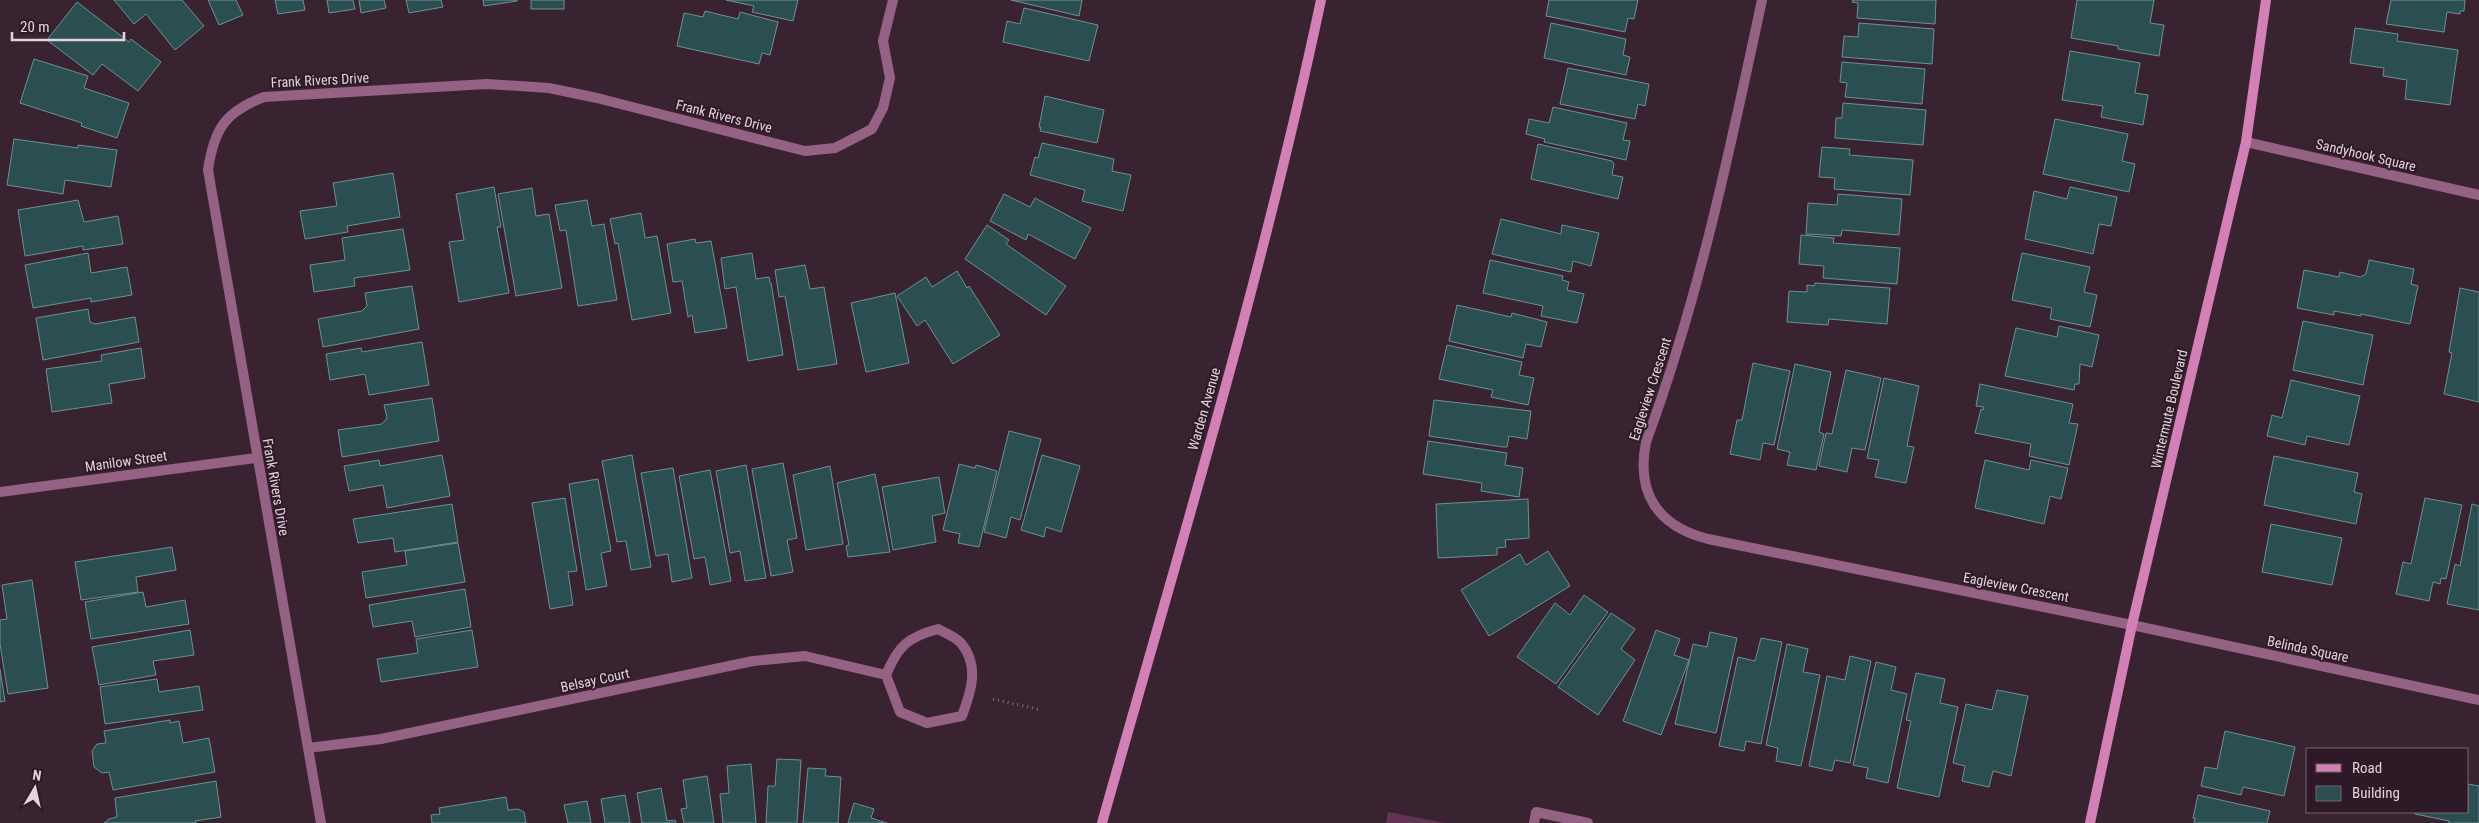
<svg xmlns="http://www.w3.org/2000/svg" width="2479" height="823" viewBox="0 0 2479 823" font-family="'Roboto Condensed',sans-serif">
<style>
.green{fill:#643253}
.building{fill:#2b4e51;stroke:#6c9194}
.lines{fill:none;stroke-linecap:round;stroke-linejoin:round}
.path{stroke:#84717d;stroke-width:3;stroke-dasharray:1 4;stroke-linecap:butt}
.lane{stroke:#966284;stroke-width:10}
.street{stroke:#966284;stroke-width:10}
.secondary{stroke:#d380b7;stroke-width:10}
.labels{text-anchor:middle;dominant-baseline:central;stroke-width:4;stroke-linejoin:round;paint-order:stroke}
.street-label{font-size:14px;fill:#e2d3dc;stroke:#2e1927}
</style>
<rect width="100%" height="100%" fill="#392331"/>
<polygon class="green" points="1388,812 1445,823 1386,823"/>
<g class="building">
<polygon points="114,0 182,0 204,26 175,50 146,14 134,24"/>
<polygon points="208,0 236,0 243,15 219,25"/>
<polygon points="275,0 303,0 305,10 278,14"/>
<polygon points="327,0 353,0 355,9 329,13"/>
<polygon points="359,0 384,0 386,8 361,13"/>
<polygon points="406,0 441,0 443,7 409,13"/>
<polygon points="483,0 517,0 517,1 484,6"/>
<rect x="531" y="0" width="33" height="9"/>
<polygon points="726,0 798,0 793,21 752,12 754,6"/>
<polygon points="1011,0 1082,0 1079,16"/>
<polygon points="1549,0 1638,0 1634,19 1628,18 1625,32 1546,16"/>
<polygon points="1853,0 1936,0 1935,24 1857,18 1858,3 1852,2"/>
<polygon points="2077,0 2154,0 2150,23 2164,25 2159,56 2118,49 2118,46 2071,38"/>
<polygon points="2391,0 2465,0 2464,11 2460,11 2460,14 2447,12 2444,32 2386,24"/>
<polygon points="77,2 129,42 131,39 161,62 138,91 102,64 93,75 47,40"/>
<polygon points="1024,8 1098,25 1089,61 1003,42 1007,21 1020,24"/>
<polygon points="705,11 738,19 740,12 778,22 770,55 762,53 759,64 677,46 684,13 703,17"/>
<polygon points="1551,23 1626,39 1623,55 1630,57 1626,75 1544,58"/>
<polygon points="1859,23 1934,29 1932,64 1842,57 1844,36 1858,37"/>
<polygon points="2355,28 2398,34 2397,41 2458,50 2450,105 2405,99 2407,80 2383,76 2384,68 2350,63"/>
<polygon points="2070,51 2140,63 2135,93 2148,95 2143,125 2101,117 2103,106 2062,100"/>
<polygon points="34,59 88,76 84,88 129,103 117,138 81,126 82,123 20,103"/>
<polygon points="1842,62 1925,69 1922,104 1845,97 1847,83 1840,82"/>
<polygon points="1568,68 1649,84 1645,106 1638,104 1635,119 1560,104"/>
<polygon points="1045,96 1104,110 1097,143 1040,131 1041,127 1039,127"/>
<polygon points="1843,103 1926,110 1923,145 1835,138 1836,118 1842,118"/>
<polygon points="1553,107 1627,123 1623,140 1630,141 1626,160 1544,142 1545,139 1526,134 1529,119 1549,123"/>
<polygon points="2055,119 2128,134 2122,161 2135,164 2129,192 2043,174"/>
<polygon points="14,139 78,148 78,145 117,150 111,187 65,180 63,194 7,185"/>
<polygon points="1042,143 1114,159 1112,171 1131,175 1123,211 1082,201 1085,190 1030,175 1035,157 1038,158"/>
<polygon points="1538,144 1612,161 1614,164 1612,175 1623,177 1618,199 1531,179"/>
<polygon points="1822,147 1850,149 1849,155 1913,160 1910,195 1834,189 1835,178 1819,177"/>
<polygon points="393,173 400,217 347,226 348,232 305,239 300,211 337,206 333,183"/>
<polygon points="494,187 501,227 497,227 509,293 459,302 449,242 464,240 456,194"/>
<polygon points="2070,187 2117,197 2111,226 2099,224 2093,254 2025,239 2034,191 2067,199"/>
<polygon points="532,188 536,216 549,214 562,288 516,296 498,194"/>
<polygon points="1004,194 1030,207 1035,198 1091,228 1075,259 1028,234 1026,240 990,221"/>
<polygon points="1838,194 1902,199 1899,235 1842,230 1841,236 1806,234 1808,203 1837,205"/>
<polygon points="78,200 84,222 118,216 123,244 83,250 83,246 25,256 18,210"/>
<polygon points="587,200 592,226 604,224 617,300 578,306 566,230 560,231 555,205"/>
<polygon points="641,213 645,238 657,236 671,313 632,320 618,243 615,244 610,219"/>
<polygon points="1501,219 1561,234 1562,225 1599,233 1591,266 1573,261 1571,272 1492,254"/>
<polygon points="987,225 1009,240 1006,244 1066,286 1046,315 965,259"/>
<polygon points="403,229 410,270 354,278 355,286 314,292 310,265 345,260 342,238"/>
<polygon points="1801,235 1834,238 1833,243 1900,248 1897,284 1823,278 1824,266 1799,264"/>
<polygon points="695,239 696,243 711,241 727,328 695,333 692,315 688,317 682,281 673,282 667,244"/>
<polygon points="88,253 91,273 127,267 132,295 91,302 91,298 33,308 25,265"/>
<polygon points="752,253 756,279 769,277 770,283 771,283 783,355 748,361 736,287 725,289 721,258"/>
<polygon points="2022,253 2090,267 2084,292 2097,295 2090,327 2050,319 2052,308 2012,300"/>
<polygon points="1490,260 1563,276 1562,280 1569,282 1567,290 1584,294 1577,323 1541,316 1543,306 1483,293"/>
<polygon points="2369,260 2414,269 2411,284 2418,286 2410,324 2361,314 2361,316 2334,311 2334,315 2297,308 2304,270 2339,277 2340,272 2360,277 2366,274"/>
<polygon points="805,265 810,289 824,287 837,364 798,370 785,296 779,297 775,270"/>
<polygon points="957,271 967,288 969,286 1000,335 953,364 925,320 917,326 897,296 926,277 932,287"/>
<polygon points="1815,283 1890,288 1887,324 1829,319 1828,325 1787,322 1789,291 1807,292 1807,285 1814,286"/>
<polygon points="412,286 419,329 323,347 318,319 362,311 367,306 365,293"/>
<polygon points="2460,288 2479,292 2479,402 2444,394 2452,353 2449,352"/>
<polygon points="895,293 909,363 866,372 851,303"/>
<polygon points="1457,305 1511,317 1512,313 1547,322 1541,347 1526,344 1523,358 1449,341"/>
<polygon points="88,309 90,322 95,324 135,317 139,342 43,360 36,318"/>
<polygon points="2303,321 2373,335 2363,385 2293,370"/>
<polygon points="2059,326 2099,335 2092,367 2080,364 2079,384 2075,384 2074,390 2005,376 2016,328 2057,337"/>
<polygon points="422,342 429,385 369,395 365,374 330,380 326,354 361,348 362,352"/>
<polygon points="1447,345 1522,362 1519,375 1534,378 1528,405 1491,397 1493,390 1439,379"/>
<polygon points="141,348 145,378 109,384 112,403 52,412 46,369 102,361 101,355"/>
<polygon points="1753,363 1790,371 1774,445 1763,443 1760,460 1730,454 1737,420 1742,420"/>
<polygon points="1795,364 1831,372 1819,432 1824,434 1816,470 1787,465 1790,452 1777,449"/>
<polygon points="1846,370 1881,378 1865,450 1852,448 1847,472 1819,466 1826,433 1832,434"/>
<polygon points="1884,378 1919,386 1907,446 1914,447 1906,483 1875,477 1879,460 1867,458"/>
<polygon points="2291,380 2360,396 2349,445 2307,436 2305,445 2267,436 2272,415 2282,418"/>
<polygon points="1980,384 2073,404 2069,423 2078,424 2069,465 2029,456 2031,444 1975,433 1981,409 1983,410 1984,407 1976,406"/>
<polygon points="432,398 439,441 342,457 338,430 382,424 387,418 384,405"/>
<polygon points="1434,400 1531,411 1527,439 1509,436 1507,447 1503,447 1429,436"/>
<polygon points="1009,431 1041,439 1020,520 1011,517 1006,538 984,532"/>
<polygon points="1428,441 1507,453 1505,465 1523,468 1519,497 1481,491 1482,483 1423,474"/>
<polygon points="442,455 450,496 387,508 383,485 349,491 344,466 379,460 380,466"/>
<polygon points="632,455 651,567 631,570 626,541 617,542 602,461"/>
<polygon points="1042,455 1080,466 1061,532 1046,527 1044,537 1021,530"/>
<polygon points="2274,456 2358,473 2354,492 2362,494 2356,524 2264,505"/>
<polygon points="1985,460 2029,470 2031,460 2068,468 2061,499 2050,496 2044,524 1975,508"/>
<polygon points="783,463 797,538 787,540 793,572 771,576 752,469"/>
<polygon points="959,464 975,468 976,465 997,471 979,547 958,543 960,534 943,530"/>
<polygon points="746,465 766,578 745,581 740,551 730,553 716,471"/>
<polygon points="830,466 843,544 806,550 793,475"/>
<polygon points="673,468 692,578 672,582 668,554 656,556 641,473"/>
<polygon points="710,470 731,581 710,585 705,557 694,559 679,476"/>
<polygon points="875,474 890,552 848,557 846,546 849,545 837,483"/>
<polygon points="939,477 945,513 932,516 936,542 893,550 882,487"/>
<polygon points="598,479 611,551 601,553 607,586 586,590 569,484"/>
<polygon points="565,498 577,571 568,572 573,605 550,609 532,503"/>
<polygon points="2425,498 2462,505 2446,579 2441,578 2440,584 2433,582 2429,601 2396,594 2403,562 2411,564"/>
<polygon points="1528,499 1529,538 1505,540 1506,547 1497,548 1497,555 1438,558 1436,504"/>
<polygon points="452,504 458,542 395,552 393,538 358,543 353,519"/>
<polygon points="2472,504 2479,506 2479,610 2447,604 2455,564 2460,566"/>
<polygon points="2271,524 2342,538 2332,585 2262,572"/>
<polygon points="458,543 465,582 366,598 362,572 407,565 405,551"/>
<polygon points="172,547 176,570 136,577 138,592 81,600 75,562"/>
<polygon points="1548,551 1570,586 1489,636 1461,590 1520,554 1526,565"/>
<polygon points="32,580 48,688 8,694 0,644 0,620 7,619 2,585"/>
<polygon points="465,589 471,627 415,637 412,621 373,627 369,605"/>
<polygon points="143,592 146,607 185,600 189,624 91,639 85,602"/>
<polygon points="1584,595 1608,612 1556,684 1517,657 1555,603 1570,615"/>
<polygon points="1611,613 1635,629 1621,649 1635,660 1598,715 1558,687"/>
<polygon points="190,630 194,655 153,661 156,675 99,685 92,647"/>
<polygon points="472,630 478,667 381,682 377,659 418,653 416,639"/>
<polygon points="1656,630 1680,639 1674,655 1689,660 1661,735 1623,721"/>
<polygon points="1710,632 1737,638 1716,733 1675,724 1693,644 1707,647"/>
<polygon points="1761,638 1782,642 1761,744 1746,741 1744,751 1719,746 1738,657 1755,661"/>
<polygon points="1787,644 1808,649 1803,672 1820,675 1801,766 1776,761 1778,748 1766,745"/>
<polygon points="1850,656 1871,661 1850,763 1835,760 1832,771 1809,766 1827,676 1845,680"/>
<polygon points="1876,662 1896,667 1891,690 1907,694 1888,783 1866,778 1868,768 1853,765"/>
<polygon points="0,669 5,701 0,702"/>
<polygon points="1916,673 1945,679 1940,703 1958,707 1939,797 1897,788 1911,721 1906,720"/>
<polygon points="157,679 159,692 199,686 203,710 105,724 100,687"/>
<polygon points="1997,690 2028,696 2011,776 1993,771 1989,787 1962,781 1965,766 1953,763 1966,704 1992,710"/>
<polygon points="170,720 170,723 179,721 183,743 209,738 215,772 113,790 109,772 102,773 94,767 92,751 97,744 106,743 104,731"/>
<polygon points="2225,731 2295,747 2284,796 2243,787 2241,795 2201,786 2205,767 2217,769"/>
<polygon points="777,759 801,760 797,823 766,823 768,786 775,786"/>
<polygon points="751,764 756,823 723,823 720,794 729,793 727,766"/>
<polygon points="808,768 826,769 825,776 841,777 838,823 803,823"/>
<polygon points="707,776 714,823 684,823 681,809 687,808 683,780"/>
<polygon points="216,781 221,817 195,821 196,823 104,823 109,819 117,817 115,798"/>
<polygon points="2468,784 2479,786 2479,823 2449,823 2449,821 2415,814 2416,812 2468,812"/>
<polygon points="661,788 667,821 675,820 676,823 642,823 637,793"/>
<polygon points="625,795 630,823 605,823 601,799"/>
<polygon points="2198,795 2270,811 2267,823 2194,823 2195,818 2193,818"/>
<polygon points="506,797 508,810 518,809 524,812 526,823 432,823 431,815 440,814 439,808"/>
<polygon points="587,801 591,823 568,823 564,805"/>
<polygon points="854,803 874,809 871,818 887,823 848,823"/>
</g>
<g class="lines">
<polyline class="path" points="993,699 1041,710"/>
<polyline class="lane" points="1534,823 1536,812 1588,823"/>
<g class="street">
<path d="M1762,0C1730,149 1699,299 1646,442C1636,493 1657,526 1708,539L2132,625L2479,700"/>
<polyline points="2246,142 2479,195"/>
<polyline points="0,492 256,458"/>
<path d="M308,748L381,739L753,661L805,656L886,675L900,712L927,723L962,716C971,692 980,666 961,643C956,637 945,633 938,629C908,637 898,646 886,675"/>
<path d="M321,823L208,170C214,129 225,112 264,97L487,84L549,88L597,98L805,151L835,148L872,129L883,108L890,78L883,41L893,0"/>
</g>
<g class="secondary">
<path d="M1102,823C1179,550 1262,278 1321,0"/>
<polyline points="2090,823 2132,625 2246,142 2266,0"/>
</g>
</g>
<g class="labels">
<g class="street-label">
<text transform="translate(320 80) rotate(-3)">Frank Rivers Drive</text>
<text transform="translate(724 116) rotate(14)">Frank Rivers Drive</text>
<text transform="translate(2366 155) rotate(13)">Sandyhook Square</text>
<text transform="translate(1650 389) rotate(-72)">Eagleview Crescent</text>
<text transform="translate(1204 409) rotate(-74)">Warden Avenue</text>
<text transform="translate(2169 409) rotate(-77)">Wintermute Boulevard</text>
<text transform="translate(126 461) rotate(-8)">Manilow Street</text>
<text transform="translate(276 487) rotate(80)">Frank Rivers Drive</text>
<text transform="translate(2016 587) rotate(11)">Eagleview Crescent</text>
<text transform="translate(2308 649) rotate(12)">Belinda Square</text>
<text transform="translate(595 680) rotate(-12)">Belsay Court</text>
</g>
</g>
<rect x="2306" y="748" width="162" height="65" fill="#2e1927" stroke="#76636f"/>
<rect x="2316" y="764" width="25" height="8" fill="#d380b7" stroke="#76636f"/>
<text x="2352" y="773" font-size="15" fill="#e2d3dc">Road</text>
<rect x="2316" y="786" width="25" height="15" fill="#2b4e51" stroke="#76636f"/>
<text x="2352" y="798" font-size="15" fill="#e2d3dc">Building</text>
<g transform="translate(35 788) rotate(9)" stroke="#2e1927" stroke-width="4" paint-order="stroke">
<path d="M0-4L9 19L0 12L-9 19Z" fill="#e2d3dc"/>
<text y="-8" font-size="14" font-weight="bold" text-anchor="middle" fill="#e2d3dc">N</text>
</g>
<path d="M12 32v8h112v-8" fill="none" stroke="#e2d3dc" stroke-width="2.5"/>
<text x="20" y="32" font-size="15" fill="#e2d3dc" stroke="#2e1927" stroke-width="4" paint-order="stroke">20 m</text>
</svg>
